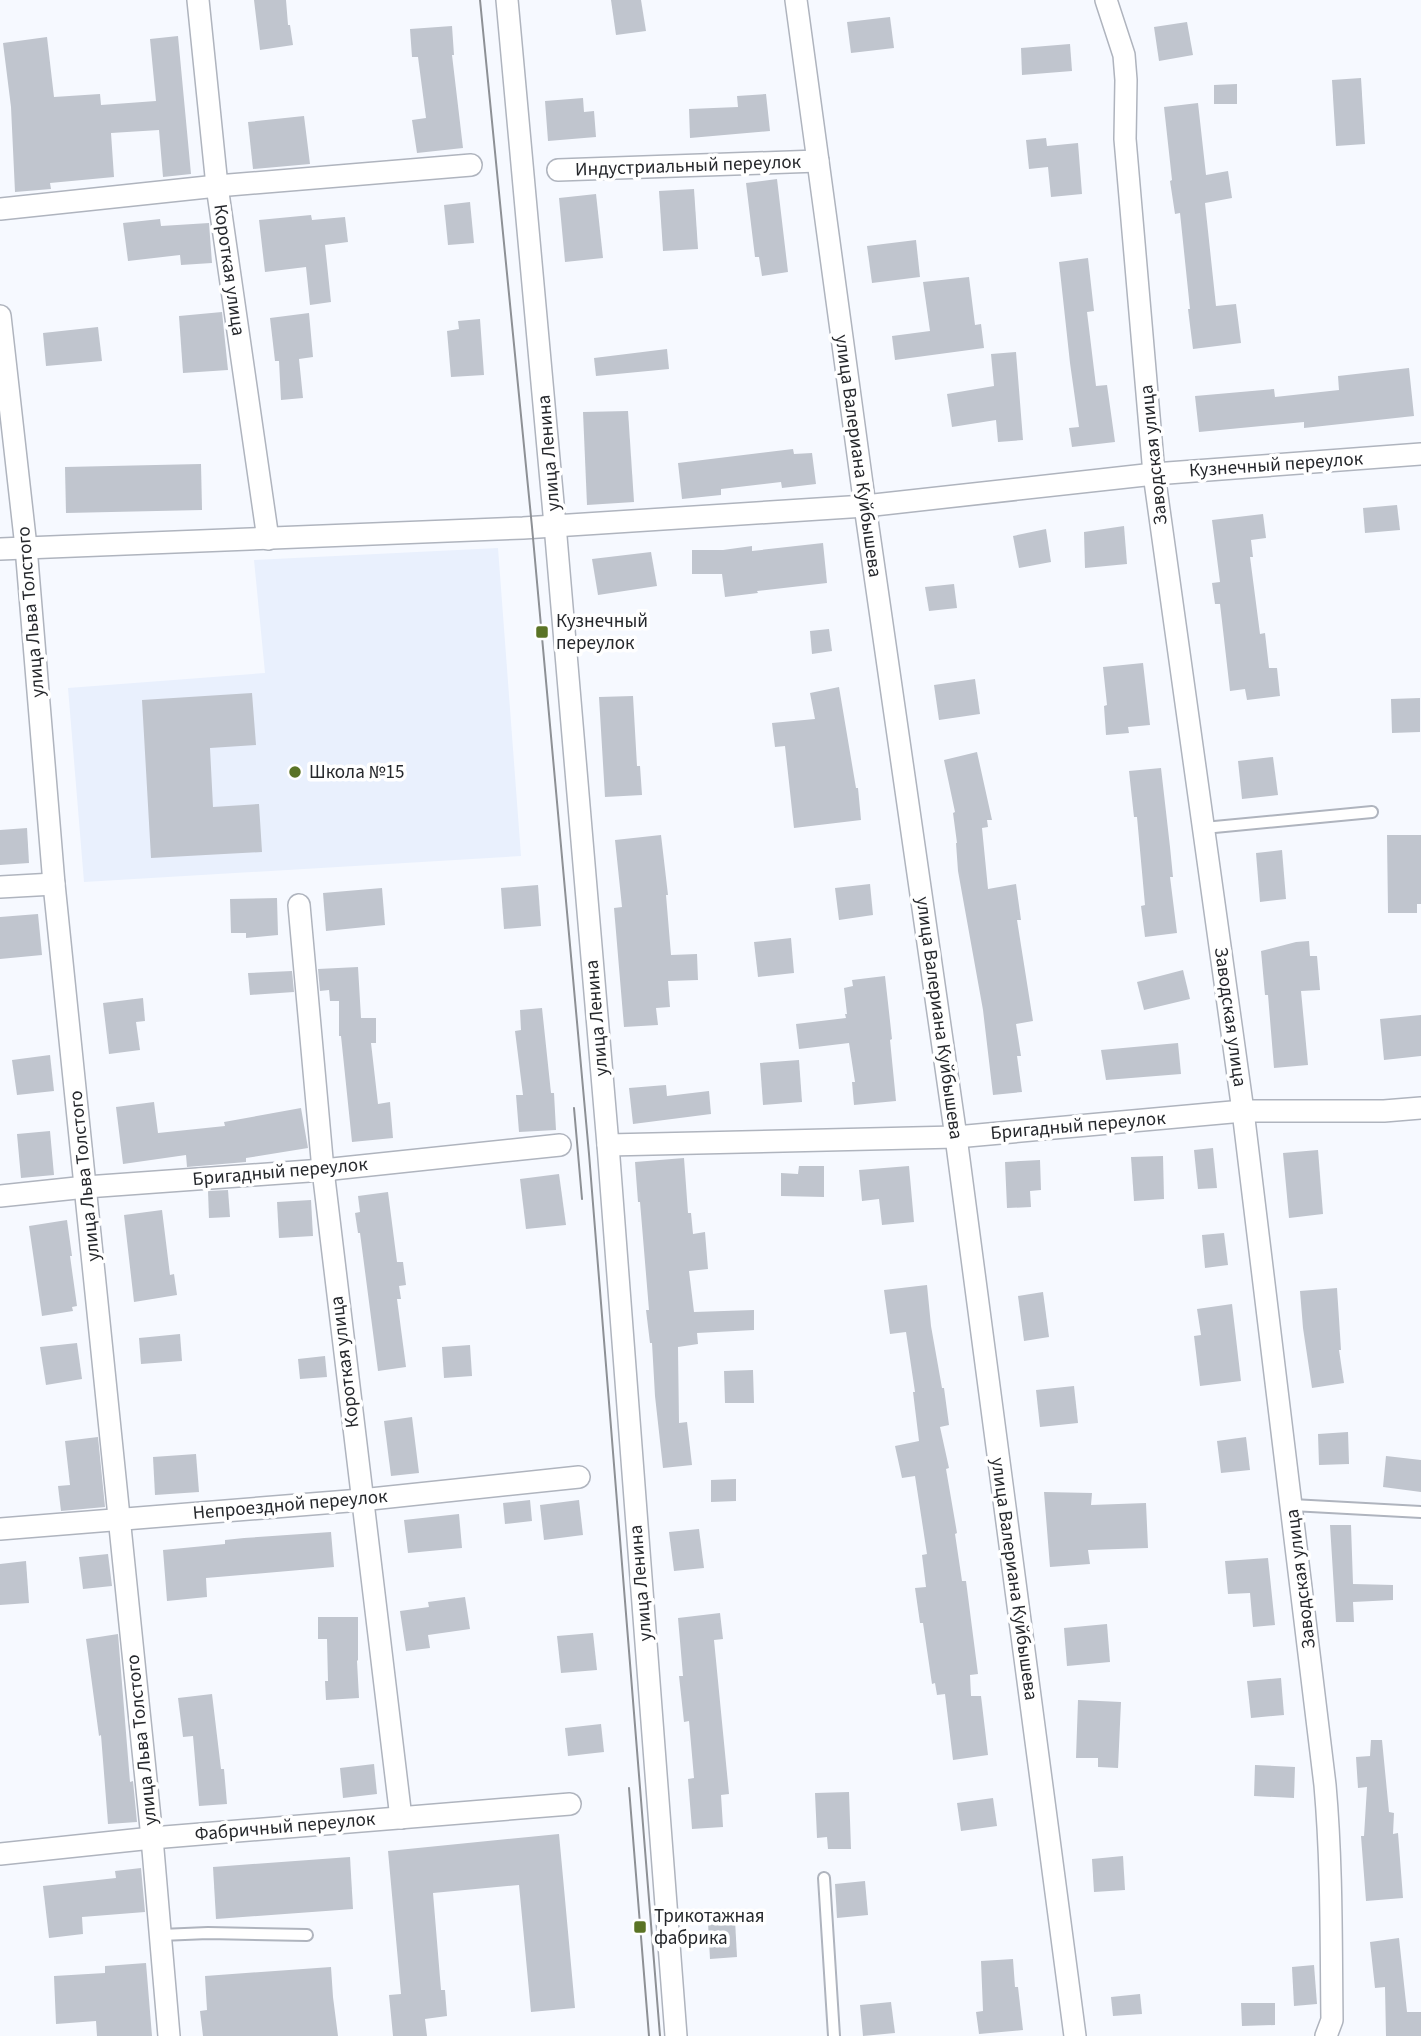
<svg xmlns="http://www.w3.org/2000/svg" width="1421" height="2036" viewBox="0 0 1421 2036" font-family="'Source Sans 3',sans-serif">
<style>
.built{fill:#e9f0fd}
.building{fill:#c0c5ce}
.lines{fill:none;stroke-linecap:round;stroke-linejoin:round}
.service-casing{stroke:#afb4be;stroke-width:14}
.minor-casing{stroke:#afb4be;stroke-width:24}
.service{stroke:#fff;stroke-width:10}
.minor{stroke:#fff;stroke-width:21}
.tram{stroke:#8d9095;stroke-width:2}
.poi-dot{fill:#5a7325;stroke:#fff;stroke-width:2.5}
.labels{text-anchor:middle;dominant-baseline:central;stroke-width:7;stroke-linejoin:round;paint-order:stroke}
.street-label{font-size:19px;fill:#26282c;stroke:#fff}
.poi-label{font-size:19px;fill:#26282c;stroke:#fff;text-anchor:start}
</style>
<rect width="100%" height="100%" fill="#f6f9ff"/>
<polygon class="built" points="498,548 521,856 84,882 68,688 265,673 254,560"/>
<g class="building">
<polygon points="254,0 286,0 288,25 290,25 293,45 260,50"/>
<polygon points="611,0 641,0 646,31 616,35"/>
<polygon points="890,17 894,48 851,53 847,22"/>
<polygon points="1187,22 1193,55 1159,61 1154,27"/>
<polygon points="452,26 454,55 452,55 463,148 417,153 412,120 426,118 418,57 412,57 410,29"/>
<polygon points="178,36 191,174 163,177 159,130 111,133 114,177 50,183 51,189 15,192 11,107 3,43 47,37 54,97 100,94 101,105 156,101 150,39"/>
<polygon points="1070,44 1072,71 1022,75 1021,48"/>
<polygon points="1361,78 1365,144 1336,146 1332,80"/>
<polygon points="1237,84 1237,104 1214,104 1214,85"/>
<polygon points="766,94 770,131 690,138 689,109 738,107 737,96"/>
<polygon points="583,98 584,112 594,111 596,137 548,141 545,101"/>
<polygon points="1198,103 1206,175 1228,171 1232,198 1205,203 1216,306 1236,304 1241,343 1193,349 1188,309 1190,309 1180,213 1175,214 1170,181 1172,180 1164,107"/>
<polygon points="304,116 310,164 253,169 248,122"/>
<polygon points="1046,138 1047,146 1078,143 1082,194 1051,197 1048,167 1029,169 1026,140"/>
<polygon points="777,179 788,272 762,276 759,257 755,257 746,183"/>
<polygon points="694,189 698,249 663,251 659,191"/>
<polygon points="596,194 603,258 565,262 559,198"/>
<polygon points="470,202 474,243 448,245 444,205"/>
<polygon points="311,215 312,220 345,217 348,242 325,245 331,302 310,305 306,267 265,272 259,220"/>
<polygon points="160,219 161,226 209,223 212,263 181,265 180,255 128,261 123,223"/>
<polygon points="916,240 920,277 872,283 867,246"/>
<polygon points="1088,258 1094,311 1087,312 1096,386 1107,385 1115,442 1072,447 1069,428 1079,427 1070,363 1059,262"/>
<polygon points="969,277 975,325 981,324 984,348 895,360 892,336 930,331 923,282"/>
<polygon points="222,312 228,370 183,373 179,316"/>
<polygon points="309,313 313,357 299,359 303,398 281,400 279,361 275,361 270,318"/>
<polygon points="480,319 484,375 451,377 447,331 459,329 458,321"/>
<polygon points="98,327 102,361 46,366 43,333"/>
<polygon points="667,349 669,369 596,376 594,358"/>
<polygon points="1016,352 1023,440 998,442 996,420 952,427 947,394 994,386 991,354"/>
<polygon points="1409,368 1414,416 1304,428 1304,422 1199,432 1195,396 1274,389 1275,397 1339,390 1338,376"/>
<polygon points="628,411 634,502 587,505 583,412"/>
<polygon points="793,449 794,454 812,453 816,484 782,488 781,482 721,489 721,495 682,499 678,463"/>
<polygon points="201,464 202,510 66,513 65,467"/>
<polygon points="1397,505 1400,530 1365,533 1363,508"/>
<polygon points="1263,514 1266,538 1251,540 1253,557 1250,557 1260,634 1265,633 1269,668 1277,668 1280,696 1247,700 1245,689 1230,691 1220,604 1215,604 1212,583 1220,582 1212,520"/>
<polygon points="1124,526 1127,564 1085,568 1084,532"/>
<polygon points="1046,529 1051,562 1019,568 1013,536"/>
<polygon points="823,543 827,583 757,591 758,593 725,597 722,574 692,574 692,550 723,550 752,546 752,551"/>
<polygon points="651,552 657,586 598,595 592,559"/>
<polygon points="954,584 957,608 929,611 925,587"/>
<polygon points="829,629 832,651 812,654 810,631"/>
<polygon points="1143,663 1150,725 1128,727 1129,733 1106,735 1104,706 1107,705 1103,667"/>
<polygon points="975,679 980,714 939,720 934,685"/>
<polygon points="839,687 856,788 858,788 861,820 794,828 785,746 775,747 772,723 815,719 810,693"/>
<polygon points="252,693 256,745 210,748 213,807 259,804 262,852 151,858 142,700"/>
<polygon points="633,696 637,766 640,766 642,795 605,797 599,697"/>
<polygon points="1420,698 1420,732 1392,733 1391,699"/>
<polygon points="977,752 992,820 987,820 988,827 982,828 988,889 1016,884 1021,920 1017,920 1033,1021 1016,1024 1021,1056 1017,1056 1022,1092 993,1095 983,1010 958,871 956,843 957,843 953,813 955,812 944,760"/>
<polygon points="1273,757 1278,795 1242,799 1238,761"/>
<polygon points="1161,768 1170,847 1173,877 1170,877 1177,933 1145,937 1141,906 1145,905 1137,817 1134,817 1129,771"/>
<polygon points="27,828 29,863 0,865 0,830"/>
<polygon points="661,835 668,895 666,895 671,955 697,954 698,980 668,981 670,1007 656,1008 658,1025 624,1027 614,908 622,907 615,840"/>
<polygon points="1387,835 1421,835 1421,904 1417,904 1417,913 1388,913"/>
<polygon points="1282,850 1286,899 1260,902 1256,853"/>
<polygon points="870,884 873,915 839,920 835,888"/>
<polygon points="538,885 541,926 504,929 501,888"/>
<polygon points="382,888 385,925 326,931 323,893"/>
<polygon points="277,898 278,935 246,938 246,933 231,933 230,899"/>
<polygon points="38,914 42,955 0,959 0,917"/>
<polygon points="791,938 794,973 758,977 754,942"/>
<polygon points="1309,941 1310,956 1317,956 1320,990 1301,991 1308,1065 1274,1068 1268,995 1265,995 1261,951 1296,942"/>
<polygon points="358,967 361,1018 376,1018 376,1043 371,1043 378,1104 390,1102 393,1138 352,1142 341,1036 339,1036 339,1001 330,1001 329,990 320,991 318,969"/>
<polygon points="1183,970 1190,999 1144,1010 1137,982"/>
<polygon points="292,971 294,992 250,995 248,973"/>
<polygon points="885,976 892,1039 890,1040 896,1101 854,1105 852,1082 855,1082 849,1043 799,1049 796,1024 846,1018 845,1014 847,1014 844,988 853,986 852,980"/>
<polygon points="143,998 145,1021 136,1022 140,1050 109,1054 103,1003"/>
<polygon points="542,1008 551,1093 554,1093 556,1130 519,1132 516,1095 523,1095 515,1031 521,1030 520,1010"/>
<polygon points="1421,1015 1421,1056 1384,1060 1380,1019"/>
<polygon points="1178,1043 1181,1074 1106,1080 1101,1050"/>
<polygon points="50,1055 54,1091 17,1095 12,1060"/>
<polygon points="799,1060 802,1102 763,1105 760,1063"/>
<polygon points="666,1085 667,1096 709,1091 711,1114 633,1124 629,1088"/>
<polygon points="154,1102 158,1133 225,1126 224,1122 301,1108 308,1148 246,1158 246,1162 187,1167 186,1155 123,1164 116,1107"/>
<polygon points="50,1131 54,1175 21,1178 17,1134"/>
<polygon points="1213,1148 1217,1188 1198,1189 1194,1150"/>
<polygon points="1318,1150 1323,1214 1289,1218 1283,1153"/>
<polygon points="1163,1156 1164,1199 1134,1201 1131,1157"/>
<polygon points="684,1158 688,1213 691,1213 693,1234 705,1232 708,1269 689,1271 694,1312 754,1310 754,1330 697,1333 698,1344 678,1347 679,1423 687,1422 692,1465 663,1468 655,1396 652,1343 650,1343 646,1310 649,1310 640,1202 638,1202 635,1162"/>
<polygon points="1040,1160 1041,1190 1030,1191 1031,1207 1007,1208 1005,1162"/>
<polygon points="799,1166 824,1166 824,1197 781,1196 781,1173 798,1174"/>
<polygon points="909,1166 914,1222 882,1225 879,1199 862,1201 859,1170"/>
<polygon points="559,1174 566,1225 526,1229 520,1179"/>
<polygon points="228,1190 230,1217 209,1218 208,1191"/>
<polygon points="388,1192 397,1262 403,1262 406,1285 399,1286 401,1299 397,1299 406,1367 378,1371 360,1233 358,1233 355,1213 360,1212 358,1196"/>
<polygon points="311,1200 313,1236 279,1238 277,1202"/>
<polygon points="162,1210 170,1275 174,1274 177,1295 134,1302 124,1215"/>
<polygon points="67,1220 72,1256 70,1256 77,1306 72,1307 73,1311 42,1316 29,1226"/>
<polygon points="1224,1233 1228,1265 1205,1268 1202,1235"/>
<polygon points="927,1285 931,1326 942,1388 944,1388 949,1425 940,1427 949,1468 946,1469 957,1533 955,1534 962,1581 966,1581 978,1674 970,1675 971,1696 981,1696 988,1755 953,1760 945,1694 937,1695 935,1683 932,1684 923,1623 920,1623 915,1588 926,1587 922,1555 927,1554 915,1476 902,1478 895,1446 919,1441 913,1392 915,1392 906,1332 890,1334 884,1290"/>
<polygon points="1337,1288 1341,1350 1339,1350 1344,1383 1312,1388 1303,1328 1300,1291"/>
<polygon points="1043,1292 1049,1337 1024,1341 1018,1296"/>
<polygon points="1232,1304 1241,1381 1200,1386 1194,1336 1201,1335 1197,1309"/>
<polygon points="180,1334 182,1361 141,1364 139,1338"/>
<polygon points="77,1343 82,1379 46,1385 40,1347"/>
<polygon points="470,1345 472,1376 444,1378 442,1347"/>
<polygon points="325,1356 327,1377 300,1379 298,1359"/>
<polygon points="753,1370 754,1403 725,1403 724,1371"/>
<polygon points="1074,1386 1078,1423 1040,1427 1036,1390"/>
<polygon points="412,1417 419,1473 391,1476 384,1421"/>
<polygon points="1348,1432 1349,1464 1319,1465 1318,1434"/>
<polygon points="98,1437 105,1507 61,1511 58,1486 70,1485 65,1441"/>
<polygon points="1246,1437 1250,1470 1221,1473 1217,1441"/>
<polygon points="196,1454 199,1492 155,1495 153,1457"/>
<polygon points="1386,1456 1421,1460 1421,1492 1383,1487"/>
<polygon points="736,1479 736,1501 711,1502 711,1480"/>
<polygon points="1044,1492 1092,1493 1091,1505 1146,1503 1148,1548 1088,1550 1090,1564 1050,1567"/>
<polygon points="530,1500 532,1521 505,1524 503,1503"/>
<polygon points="579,1500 583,1535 544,1540 540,1505"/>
<polygon points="459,1514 462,1548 408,1553 404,1520"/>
<polygon points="1330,1525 1351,1525 1353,1584 1393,1585 1393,1600 1353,1602 1354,1622 1336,1622"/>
<polygon points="699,1529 704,1568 674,1571 669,1532"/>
<polygon points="331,1532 334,1567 206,1578 207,1597 167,1601 163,1550 225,1544 225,1540 244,1538"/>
<polygon points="108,1554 112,1586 83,1589 79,1557"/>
<polygon points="1268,1558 1275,1625 1253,1627 1250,1593 1228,1594 1225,1561"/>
<polygon points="26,1561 29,1603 0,1605 0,1564"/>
<polygon points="465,1597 470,1629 428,1635 430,1648 406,1651 400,1611 429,1607 428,1602"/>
<polygon points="720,1613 723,1639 714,1640 729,1794 721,1795 723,1827 692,1829 688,1779 694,1778 689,1721 684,1722 679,1676 683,1676 678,1618"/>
<polygon points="318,1617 358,1617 358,1660 357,1661 359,1698 326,1700 325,1681 328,1681 327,1639 318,1639"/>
<polygon points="1107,1624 1110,1662 1067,1666 1064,1628"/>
<polygon points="593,1633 597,1670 561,1673 557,1636"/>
<polygon points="118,1634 130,1782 133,1781 137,1822 108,1824 101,1735 99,1736 86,1639"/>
<polygon points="1281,1678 1284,1715 1251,1718 1247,1681"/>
<polygon points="212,1694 221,1769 224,1769 227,1804 199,1806 193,1736 183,1737 178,1698"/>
<polygon points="1078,1700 1121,1702 1118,1768 1098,1767 1098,1758 1076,1758"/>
<polygon points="601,1724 604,1752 568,1756 565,1728"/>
<polygon points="1371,1740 1382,1740 1389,1812 1394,1813 1393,1834 1398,1833 1403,1898 1366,1901 1361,1836 1364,1836 1367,1787 1358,1788 1356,1757 1370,1756"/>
<polygon points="374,1764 377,1794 343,1798 340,1768"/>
<polygon points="1255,1765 1295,1767 1294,1798 1254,1796"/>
<polygon points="849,1792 851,1849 828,1849 827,1837 817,1838 815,1793"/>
<polygon points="993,1798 997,1826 961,1831 957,1803"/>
<polygon points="559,1834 575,2008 531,2012 519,1885 433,1893 441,1990 445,1990 447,2016 425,2019 427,2036 393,2036 389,1995 401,1994 388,1851"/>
<polygon points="1123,1856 1125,1890 1094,1892 1092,1859"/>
<polygon points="350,1857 353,1909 216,1919 213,1867"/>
<polygon points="141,1868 145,1912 82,1917 83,1934 49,1938 43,1886 116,1878 115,1871"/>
<polygon points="865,1881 868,1915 837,1918 835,1884"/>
<polygon points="735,1920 737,1957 710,1959 708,1922"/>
<polygon points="1399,1938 1407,2012 1421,2012 1421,2036 1386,2036 1385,1987 1375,1988 1370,1942"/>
<polygon points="1013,1959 1015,1987 1018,1987 1023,2030 979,2034 976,2012 983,2011 981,1961"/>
<polygon points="146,1963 152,2036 97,2036 96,2021 56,2024 54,1976 105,1973 105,1966"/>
<polygon points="1314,1965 1317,2004 1294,2006 1292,1967"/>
<polygon points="331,1967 333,1997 338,2036 203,2036 200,2011 207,2010 205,1976"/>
<polygon points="1140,1994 1142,2014 1113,2016 1111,1997"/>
<polygon points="891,2002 895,2033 863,2036 860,2005"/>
<polygon points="1241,2003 1275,2003 1275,2025 1242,2026"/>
</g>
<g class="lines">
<g class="service-casing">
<g id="service">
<polyline points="1204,828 1372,812"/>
<polyline points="1292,1505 1421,1512"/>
<polyline points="824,1878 834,2036"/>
<polyline points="161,1935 208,1933 307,1935"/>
</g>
</g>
<g class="minor-casing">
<g id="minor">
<polyline points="198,0 217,186 268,539"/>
<polyline points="507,0 555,525 608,1145 676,2036"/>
<polyline points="796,0 865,506 956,1137 1075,2036"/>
<path d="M1106,0L1124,55L1126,80L1125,139L1154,474L1243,1111L1325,1785C1332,1864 1331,1942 1332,2020L1326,2036"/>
<polyline points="558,170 818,161"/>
<polyline points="0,209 217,186 471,165"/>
<polyline points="0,316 26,547 54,884 152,1838 169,2036"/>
<polyline points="0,549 523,528 865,506 1154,474 1421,454"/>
<polyline points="0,887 54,884"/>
<polyline points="299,905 323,1170 401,1818"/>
<polyline points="608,1145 956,1137 1243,1111 1384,1111 1421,1108"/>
<polyline points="0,1196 86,1187 323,1170 560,1145"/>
<polyline points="0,1529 361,1500 579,1477"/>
<polyline points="0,1854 152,1838 570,1804"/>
</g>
</g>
<use href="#service" class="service"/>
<use href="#minor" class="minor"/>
<g class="tram">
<polyline points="480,0 532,527 589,1154 660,2036"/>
<polyline points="574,1108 582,1199"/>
<polyline points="629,1788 649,2036"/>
</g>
</g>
<g class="poi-dot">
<rect x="535" y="625" width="14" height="14" rx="3.5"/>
<circle cx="295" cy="772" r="7"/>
<rect x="633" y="1920" width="14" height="14" rx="3.5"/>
</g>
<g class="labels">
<g class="street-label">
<text transform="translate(688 166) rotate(-2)">Индустриальный переулок</text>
<text transform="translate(229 270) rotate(82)">Короткая улица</text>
<text transform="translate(549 453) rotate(-95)">улица Ленина</text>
<text transform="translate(1154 455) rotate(-96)">Заводская улица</text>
<text transform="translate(858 456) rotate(82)">улица Валериана Куйбышева</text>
<text transform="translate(1276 465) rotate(-4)">Кузнечный переулок</text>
<text transform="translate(31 612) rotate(-95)">улица Льва Толстого</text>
<text transform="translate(1230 1017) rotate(82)">Заводская улица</text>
<text transform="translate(597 1018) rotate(-95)">улица Ленина</text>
<text transform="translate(939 1018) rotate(82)">улица Валериана Куйбышева</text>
<text transform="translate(1078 1126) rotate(-5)">Бригадный переулок</text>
<text transform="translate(280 1172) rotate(-5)">Бригадный переулок</text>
<text transform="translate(85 1176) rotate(-96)">улица Льва Толстого</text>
<text transform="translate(345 1362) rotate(-97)">Короткая улица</text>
<text transform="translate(290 1505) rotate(-5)">Непроездной переулок</text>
<text transform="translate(1014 1579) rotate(82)">улица Валериана Куйбышева</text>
<text transform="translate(1301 1579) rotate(-97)">Заводская улица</text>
<text transform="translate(641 1583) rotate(-95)">улица Ленина</text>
<text transform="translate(142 1740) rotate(-96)">улица Льва Толстого</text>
<text transform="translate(285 1827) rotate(-5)">Фабричный переулок</text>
</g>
<g class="poi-label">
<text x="556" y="621">Кузнечный<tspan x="556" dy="22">переулок</tspan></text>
<text x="309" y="772">Школа №15</text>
<text x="654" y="1916">Трикотажная<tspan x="654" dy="22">фабрика</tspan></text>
</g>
</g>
</svg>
